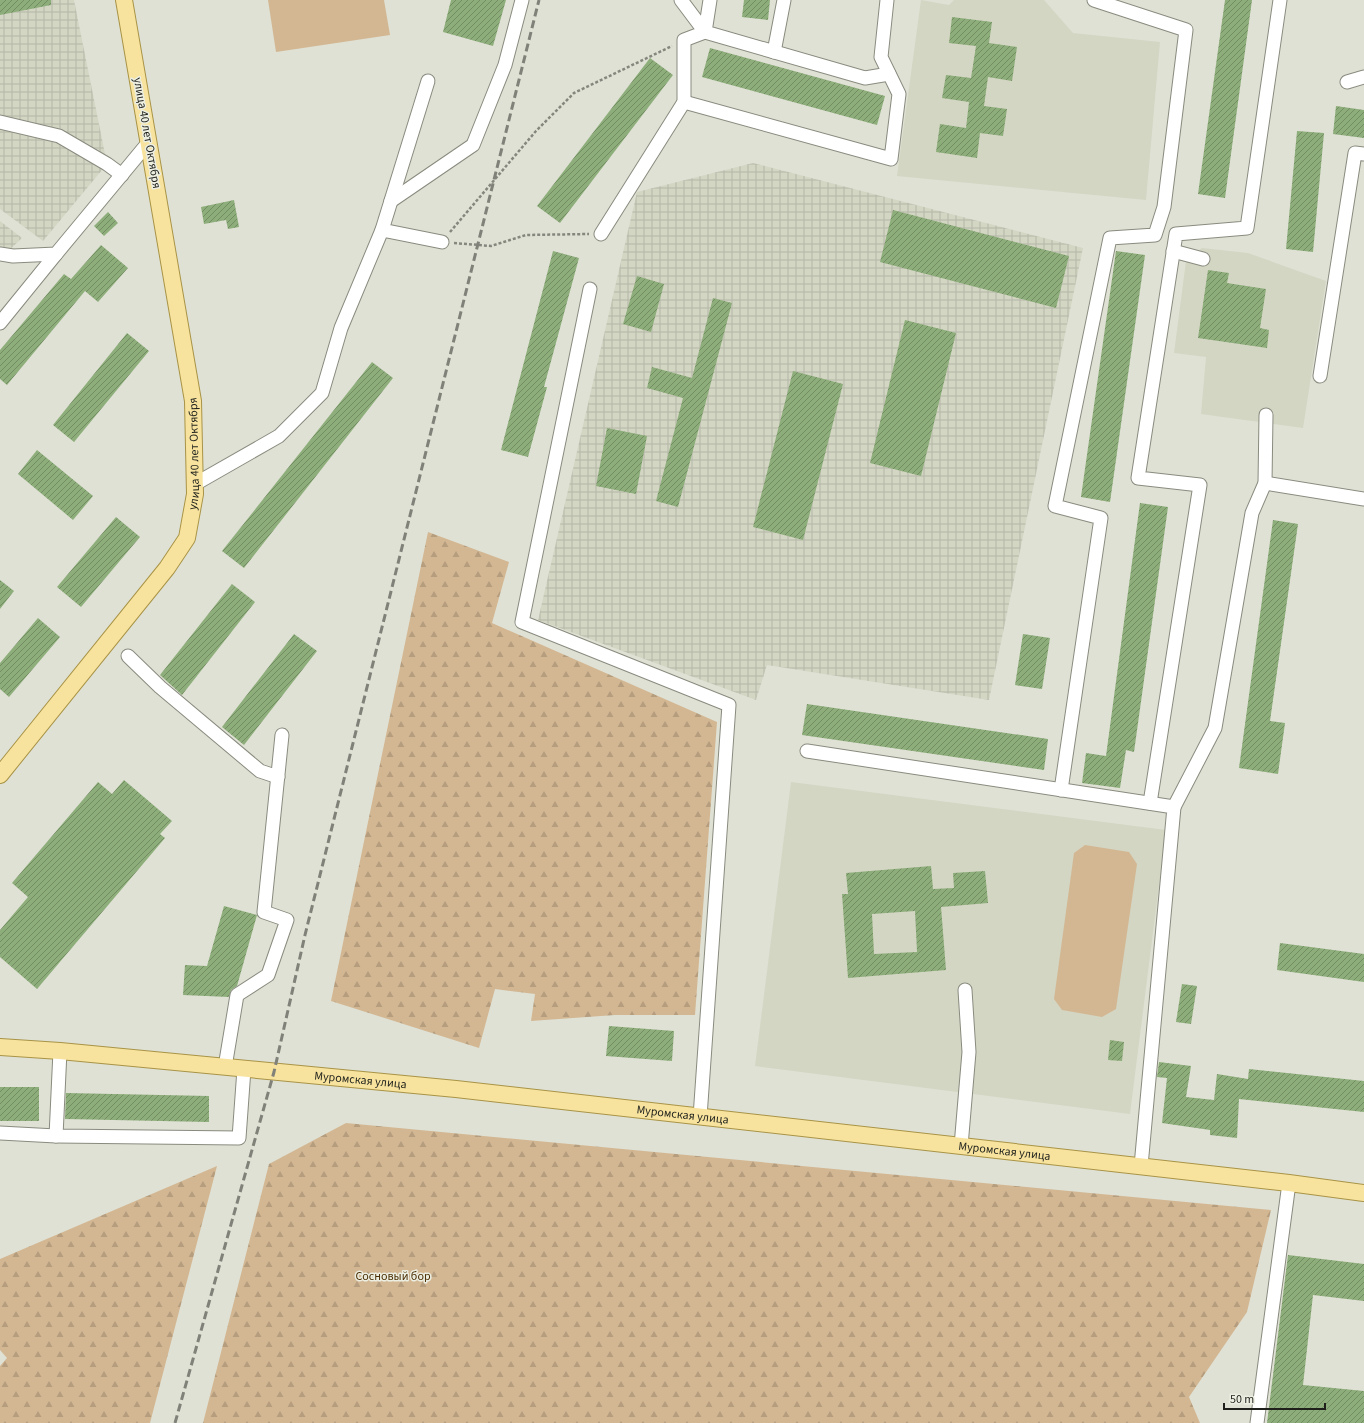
<svg xmlns="http://www.w3.org/2000/svg" width="1364" height="1423" viewBox="0 0 1364 1423" font-family="'Source Sans 3',sans-serif">
<style>
.built{fill:#d3d6c3}
.industrial{fill:url(#industrial-grid)}
.forest{fill:url(#forest-firs)}
.green{fill:#d3b793}
.building{fill:url(#building-hatch);fill-rule:evenodd}
.lines{fill:none;stroke-linecap:round;stroke-linejoin:round}
.minor-casing{stroke:#898b7f;stroke-width:15}
.major-casing{stroke:#a89346;stroke-width:18}
.path{stroke:#85877e;stroke-width:2.5;stroke-dasharray:3 2;stroke-linecap:butt}
.minor{stroke:#fff;stroke-width:13}
.major{stroke:#f7e39e;stroke-width:16}
.rail{stroke:#808179;stroke-width:3;stroke-dasharray:8 4;stroke-linecap:butt}
.labels{text-anchor:middle;dominant-baseline:central;stroke-width:3;stroke-linejoin:round;paint-order:stroke}
.street-label{font-size:12px;fill:#1f201c;stroke:#eceee1}
.park-label{font-size:12px;fill:#4a2f04;stroke:#eceee1}
</style>
<defs>
<pattern id="industrial-grid" width="8" height="8" patternUnits="userSpaceOnUse"><rect width="8" height="8" fill="#d3d6c3"/><path d="M0 4h8M4 0v8" fill="none" stroke="#b5b7a7"/></pattern>
<pattern id="forest-firs" width="22" height="20" patternUnits="userSpaceOnUse"><rect width="22" height="20" fill="#d3b793"/><path d="M5 1l3.5 6h-7zM16 11l3.5 6h-7z" fill="#b59d7e"/></pattern>
<pattern id="building-hatch" width="6" height="6" patternUnits="userSpaceOnUse"><rect width="6" height="6" fill="#8dae7a"/><path d="M-1 1l2-2M0 6l6-6M5 7l2-2" fill="none" stroke="#738d63"/></pattern>
</defs>
<rect width="100%" height="100%" fill="#dfe1d4"/>
<g class="built">
<polygon points="921,0 949,5 954,0 1044,0 1073,33 1160,42 1146,200 897,176"/>
<polygon points="1202,248 1248,253 1326,281 1303,428 1201,414 1206,357 1174,353 1186,261"/>
<polygon points="791,782 1166,830 1130,1114 755,1066"/>
</g>
<g class="industrial">
<polygon points="0,0 74,0 107,164 43,241 0,209"/>
<polygon points="753,163 1083,248 989,700 767,665 756,700 538,620 637,192"/>
<polygon points="0,221 22,238 0,259"/>
</g>
<g class="forest">
<polygon points="428,532 509,562 492,623 717,722 695,1015 615,1015 531,1021 535,994 495,989 479,1048 331,1001"/>
<polygon points="346,1123 1271,1210 1247,1312 1189,1397 1200,1423 203,1423 269,1164"/>
<polygon points="217,1166 150,1423 0,1423 0,1366 7,1358 0,1350 0,1259"/>
</g>
<g class="green">
<polygon points="268,0 384,0 390,35 276,52"/>
<polygon points="1085,845 1129,852 1137,864 1116,1009 1102,1017 1062,1010 1054,999 1074,853"/>
</g>
<g class="building">
<polygon points="0,0 51,0 51,5 0,15"/>
<polygon points="451,0 506,0 493,46 443,32"/>
<polygon points="744,0 770,0 768,20 742,17"/>
<polygon points="1225,0 1252,0 1225,198 1198,194"/>
<polygon points="952,17 992,22 989,43 1017,47 1012,81 988,77 984,106 1007,109 1003,136 980,133 977,158 936,152 940,124 966,128 969,102 942,98 946,75 971,78 976,46 949,43"/>
<polygon points="710,48 885,96 877,125 702,77"/>
<polygon points="650,58 673,75 560,223 537,206"/>
<polygon points="1336,106 1364,110 1364,138 1333,134"/>
<polygon points="1297,131 1324,133 1313,252 1286,249"/>
<polygon points="234,200 239,227 228,229 226,220 204,224 201,207"/>
<polygon points="893,210 1069,256 1056,308 880,262"/>
<polygon points="108,212 118,223 104,236 94,226"/>
<polygon points="101,245 128,268 98,302 85,291 7,385 0,379 0,350 64,274 71,279"/>
<polygon points="553,251 579,258 544,387 547,387 528,457 501,450"/>
<polygon points="1116,251 1145,255 1110,502 1081,497"/>
<polygon points="1208,270 1229,273 1227,283 1266,289 1260,328 1269,330 1267,348 1198,338"/>
<polygon points="637,276 664,284 651,332 623,324"/>
<polygon points="713,298 732,303 678,507 656,501 683,398 647,388 652,367 692,378"/>
<polygon points="905,320 956,333 921,476 870,463"/>
<polygon points="127,333 149,351 74,442 53,425"/>
<polygon points="372,362 393,378 244,568 222,551"/>
<polygon points="793,371 843,384 803,540 753,527"/>
<polygon points="607,428 647,436 636,494 596,486"/>
<polygon points="37,450 93,496 73,520 18,474"/>
<polygon points="1140,503 1168,507 1134,752 1126,750 1120,788 1082,783 1086,753 1106,756"/>
<polygon points="116,517 140,537 81,607 57,587"/>
<polygon points="1273,520 1298,524 1270,721 1285,723 1278,774 1239,768"/>
<polygon points="0,580 14,591 0,609"/>
<polygon points="232,584 255,602 182,695 160,675"/>
<polygon points="38,618 60,637 9,697 0,689 0,663"/>
<polygon points="294,634 317,651 244,745 222,727"/>
<polygon points="1023,634 1050,638 1042,689 1015,685"/>
<polygon points="807,704 1048,739 1044,770 802,735"/>
<polygon points="124,780 172,821 160,834 165,838 37,989 0,957 0,930 28,897 12,883 98,782 112,794"/>
<path d="M931,866L933,889L954,888L953,873L985,871L988,903L941,907L946,970L848,978L842,894H848L846,873ZM915,911L917,952L874,954L872,914Z"/>
<polygon points="224,906 257,915 237,986 231,990 229,997 183,995 185,965 207,966"/>
<polygon points="1280,943 1364,954 1364,982 1277,970"/>
<polygon points="1182,984 1197,986 1191,1024 1176,1022"/>
<polygon points="609,1026 674,1031 672,1061 606,1056"/>
<polygon points="1110,1040 1124,1042 1122,1061 1108,1060"/>
<polygon points="1159,1062 1191,1066 1186,1097 1214,1100 1217,1074 1248,1079 1249,1069 1364,1081 1364,1112 1239,1099 1237,1138 1210,1135 1210,1130 1162,1123 1167,1078 1157,1077"/>
<rect x="0" y="1087" width="39" height="34"/>
<polygon points="66,1093 209,1096 209,1122 65,1119"/>
<polygon points="1288,1255 1364,1264 1364,1301 1313,1295 1303,1385 1364,1391 1364,1423 1267,1423"/>
</g>
<g class="lines">
<g class="minor-casing">
<g id="minor">
<polyline points="710,0 705,32 865,78 889,74"/>
<polyline points="774,52 784,0"/>
<polyline points="1347,82 1364,77"/>
<polyline points="684,102 891,159 899,94 881,57 887,0"/>
<polyline points="0,122 59,136 107,164 122,175"/>
<polyline points="391,201 473,145 505,65 522,0"/>
<polyline points="382,230 428,81"/>
<polyline points="601,234 684,102 684,40 705,32 681,0"/>
<polyline points="1173,251 1203,259"/>
<polyline points="0,254 13,256 56,254 148,143"/>
<polyline points="590,289 522,622 729,705 700,1117"/>
<polyline points="0,323 56,254"/>
<polyline points="1320,376 1355,153 1364,154"/>
<polyline points="1265,483 1364,499"/>
<polyline points="195,484 279,436 322,393 341,328 382,230 442,242"/>
<polyline points="128,656 160,687 260,771 278,777"/>
<polyline points="807,751 1174,807 1141,1166"/>
<polyline points="1061,790 1101,518 1055,506 1110,238 1155,235 1164,207 1186,30 1094,0"/>
<polyline points="1150,803 1200,485 1138,478 1176,234 1247,228 1280,0"/>
<polyline points="1174,807 1215,728 1252,513 1265,483 1266,415"/>
<polyline points="60,1051 56,1136 239,1138 244,1069"/>
<polyline points="225,1067 237,995 268,975 287,920 264,912 282,735"/>
<polyline points="0,1133 56,1136"/>
<polyline points="961,1146 969,1052 965,990"/>
<polyline points="1257,1423 1289,1183"/>
</g>
</g>
<g class="major-casing">
<g id="major">
<path id="s1" d="M0,775L167,568L187,538L195,494L193,401L124,0"/>
<path id="s2" d="M0,1047L60,1051L456,1089L1289,1183L1364,1193"/>
</g>
</g>
<g class="path">
<polyline points="450,232 536,131 574,93 672,46"/>
<polyline points="454,243 491,246 526,235 589,234"/>
</g>
<use href="#minor" class="minor"/>
<use href="#major" class="major"/>
<polyline class="rail" points="175,1423 274,1072 305,935 539,0"/>
</g>
<g class="labels">
<g class="street-label">
<text transform="translate(147 133) rotate(80)">улица 40 лет Октября</text>
<text stroke="none"><textPath href="#s1" startOffset="387">улица 40 лет Октября</textPath></text>
<text stroke="none"><textPath href="#s2" startOffset="362">Муромская улица</textPath></text>
<text stroke="none"><textPath href="#s2" startOffset="686">Муромская улица</textPath></text>
<text stroke="none"><textPath href="#s2" startOffset="1010">Муромская улица</textPath></text>
</g>
<g class="park-label">
<text x="393" y="1276">Сосновый бор</text>
</g>
</g>
<path d="M1224 1403v6h101v-6" fill="none" stroke="#1f201c" stroke-width="2"/>
<text x="1230" y="1403" font-size="12" fill="#1f201c" stroke="#eceee1" stroke-width="3" paint-order="stroke">50 m</text>
</svg>
